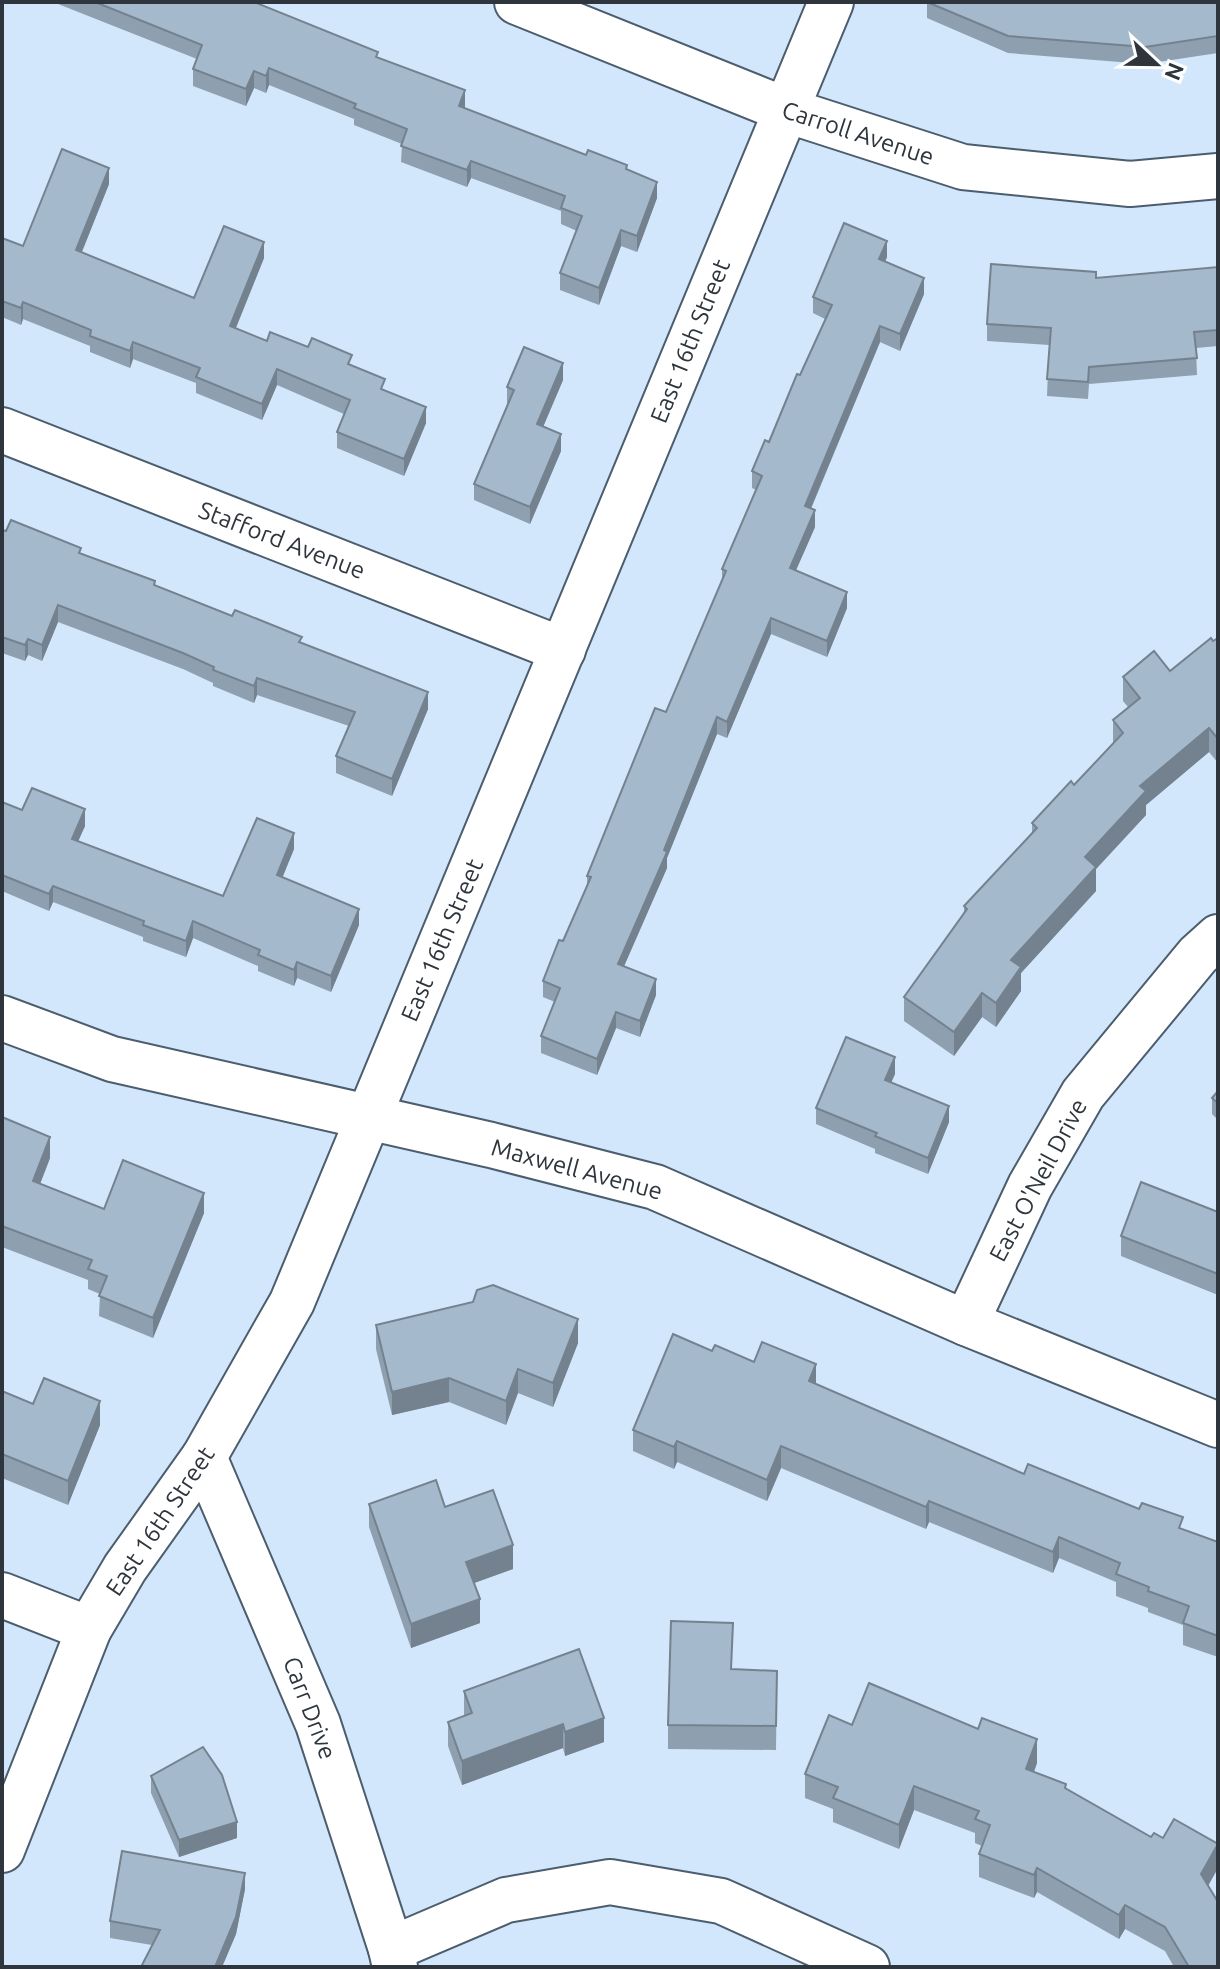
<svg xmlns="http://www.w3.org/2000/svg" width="1220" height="1969" viewBox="0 0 1220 1969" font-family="Ubuntu,sans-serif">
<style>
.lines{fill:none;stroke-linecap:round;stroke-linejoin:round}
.street-casing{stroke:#4c5d6e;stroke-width:48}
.street{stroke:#fff;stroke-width:44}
.wall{fill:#8e9faf}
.shaded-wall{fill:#74828f}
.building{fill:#a5b9cc;stroke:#74828f;stroke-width:2}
.labels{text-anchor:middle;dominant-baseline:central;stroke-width:6;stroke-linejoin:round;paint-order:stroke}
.street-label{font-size:24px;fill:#2e353d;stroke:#fff}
</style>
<rect width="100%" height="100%" fill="#d2e7fb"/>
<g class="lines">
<g class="street-casing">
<g id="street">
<polyline points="517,2 786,110 963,167 1130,184 1218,176"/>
<polyline points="2,430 563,650"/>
<polyline points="2,1018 112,1059 491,1145 655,1187 966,1323 1218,1425"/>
<polyline points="966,1323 1030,1186 1083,1094 1198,955 1218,937"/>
<polyline points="204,1457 318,1724 391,1949 395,1967"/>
<polyline points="2,1595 89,1629"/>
<polyline points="2,1850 89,1629 125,1568 204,1457 292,1302 831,2"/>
<polyline points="391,1949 506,1900 610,1882 721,1901 867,1967"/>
</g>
</g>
<use href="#street" class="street"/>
</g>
<g class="wall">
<polygon points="53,2 254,2 378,58 465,106 464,109 627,170 657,198 637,252 621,246 599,305 560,290 560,273 577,231 561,224 561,211 471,178 467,187 401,162 402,144 354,125 354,119 269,85 266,93 254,88 246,106 193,86 193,69 197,59"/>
<polygon points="927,2 1218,2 1218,53 1145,64 1008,53 927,18"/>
<polygon points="109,184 82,252 194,298 264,258 236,328 267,341 352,365 426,423 404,476 337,448 337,432 344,414 277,385 262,420 196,393 196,383 133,359 130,368 90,352 90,346 23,319 21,325 2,317 2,238 23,246"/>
<polygon points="887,257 885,262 924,294 900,351 880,342 811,509 815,527 796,570 847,608 827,657 771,634 727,738 717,734 667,858 667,868 624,966 656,995 640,1037 616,1028 597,1075 541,1053 541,1036 555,1002 543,997 543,981 563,941 587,887 587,876 666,712 722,580 722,569 756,490 752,488 752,471 769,442 825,319 813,313 813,297"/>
<polygon points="1218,267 1218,346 1196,348 1197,375 1089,384 1088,399 1047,396 1049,345 987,341 987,324 1096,278"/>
<polygon points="563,380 543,427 561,451 530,524 474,500 474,484 508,404 507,404 507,387"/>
<polygon points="2,530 81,553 155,585 302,643 428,709 392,796 336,773 336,756 349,726 257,695 254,703 213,686 213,683 183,669 58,622 42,661 28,655 25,661 2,653"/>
<polygon points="1218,638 1218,763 1209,752 1146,805 1146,815 1096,869 1096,891 1021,973 1021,991 996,1027 982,1017 954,1056 904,1021 904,997 964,914 964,906 1032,833 1032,823 1074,785 1113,744 1113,720 1128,707 1123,701 1123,677 1170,671"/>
<polygon points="2,802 22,810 85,826 78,841 223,896 294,849 282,877 359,925 331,992 297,978 294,986 258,971 258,966 193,938 186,957 143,941 143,937 53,902 49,911 2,891"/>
<polygon points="895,1074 891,1082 949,1122 928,1174 875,1153 875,1149 816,1124 816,1108"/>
<polygon points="1218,1091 1218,1120 1212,1114 1212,1098"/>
<polygon points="2,1117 50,1158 40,1184 104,1209 204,1213 153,1338 99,1316 100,1294 88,1289 88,1280 2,1247"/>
<polygon points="1218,1212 1218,1295 1121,1256 1121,1236"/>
<polygon points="376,1325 578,1343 553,1407 518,1393 506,1425 449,1402 392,1415 376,1349"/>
<polygon points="712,1351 754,1362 816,1384 1024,1474 1218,1542 1218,1657 1183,1645 1183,1625 1148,1612 1148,1608 1116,1596 1116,1582 1059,1558 1053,1573 929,1522 926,1529 781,1468 767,1501 677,1462 674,1469 633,1451 633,1430"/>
<polygon points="2,1391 33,1404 100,1425 68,1505 2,1478"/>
<polygon points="369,1504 445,1507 513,1569 474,1583 480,1623 411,1648 369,1527"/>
<polygon points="579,1649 604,1742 565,1756 563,1748 462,1785 448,1746 448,1722 464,1716 464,1691"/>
<polygon points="732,1669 777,1671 776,1750 668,1749 668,1725"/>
<polygon points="852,1725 1037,1763 1034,1772 1151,1837 1218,1844 1218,1868 1208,1886 1218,1967 1174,1967 1165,1951 1125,1929 1119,1939 1037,1892 1034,1898 979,1877 979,1854 982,1846 975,1843 975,1833 914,1810 899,1849 833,1822 833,1809 805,1798 805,1774"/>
<polygon points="151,1776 237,1838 179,1857 151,1793"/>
<polygon points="245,1889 236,1934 222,1967 141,1967 152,1945 110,1938 110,1921"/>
</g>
<g class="shaded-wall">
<polygon points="269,68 269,85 266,93 266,76"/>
<polygon points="254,71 254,88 246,106 246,89"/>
<polygon points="465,90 465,106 459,123 459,106"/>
<polygon points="471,161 471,178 467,187 467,170"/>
<polygon points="109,168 109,184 76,266 76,250"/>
<polygon points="657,182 657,198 637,252 637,236"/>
<polygon points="621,230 621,246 599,305 599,288"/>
<polygon points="887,241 887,257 879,275 879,259"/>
<polygon points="264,242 264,258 230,342 230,326"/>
<polygon points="924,278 924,294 900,351 900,334"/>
<polygon points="23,302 23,319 21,325 21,308"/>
<polygon points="880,326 880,342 805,522 805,506"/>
<polygon points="133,342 133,359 130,368 130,351"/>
<polygon points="563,363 563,380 537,441 537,424"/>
<polygon points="277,369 277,385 262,420 262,404"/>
<polygon points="426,407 426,423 404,476 404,459"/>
<polygon points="561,434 561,451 530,524 530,507"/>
<polygon points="815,510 815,527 790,584 790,568"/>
<polygon points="847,592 847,608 827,657 827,641"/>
<polygon points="58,605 58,622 42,661 42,645"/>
<polygon points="771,618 771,634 727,738 727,722"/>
<polygon points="28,639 28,655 25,661 25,645"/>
<polygon points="257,678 257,695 254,703 254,686"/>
<polygon points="428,692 428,709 392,796 392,779"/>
<polygon points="717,717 717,734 667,858 667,868 618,980 618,964"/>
<polygon points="1209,728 1209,752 1146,805 1146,815 1096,869 1096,891 1021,973 1021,991 996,1027 996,1003 1011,960 1085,857 1140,786"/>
<polygon points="85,809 85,826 72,855 72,839"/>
<polygon points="294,833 294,849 277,891 277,875"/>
<polygon points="53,886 53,902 49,911 49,894"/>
<polygon points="359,909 359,925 331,992 331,976"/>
<polygon points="193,921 193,938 186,957 186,941"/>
<polygon points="297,962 297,978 294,986 294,970"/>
<polygon points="656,979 656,995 640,1037 640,1021"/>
<polygon points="982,993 982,1017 954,1056 954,1032"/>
<polygon points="616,1012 616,1028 597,1075 597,1059"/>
<polygon points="895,1057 895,1074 885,1097 885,1080"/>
<polygon points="949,1106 949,1122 928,1174 928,1158"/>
<polygon points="50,1137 50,1158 33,1202 33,1181"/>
<polygon points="204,1193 204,1213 153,1338 153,1318"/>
<polygon points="578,1319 578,1343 553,1407 553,1383"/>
<polygon points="816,1364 816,1385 809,1381"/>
<polygon points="518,1369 518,1393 506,1425 506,1401"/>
<polygon points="449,1378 449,1402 392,1415 392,1392"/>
<polygon points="100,1401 100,1425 68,1505 68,1481"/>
<polygon points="677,1441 677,1462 674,1469 674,1447"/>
<polygon points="781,1446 781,1468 767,1501 767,1480"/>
<polygon points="929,1501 929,1522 926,1529 926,1507"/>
<polygon points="1059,1537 1059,1558 1053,1573 1053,1552"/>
<polygon points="513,1545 513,1569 466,1586 466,1562"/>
<polygon points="480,1599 480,1623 411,1648 411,1624"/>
<polygon points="604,1718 604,1742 565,1756 565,1732"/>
<polygon points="563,1724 563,1748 462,1785 462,1761"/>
<polygon points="1037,1739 1037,1763 1026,1792 1026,1769"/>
<polygon points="914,1786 914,1810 899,1849 899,1825"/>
<polygon points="237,1822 237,1838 179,1857 179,1840"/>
<polygon points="1218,1844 1218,1868 1201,1898 1201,1874"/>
<polygon points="1037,1868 1037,1892 1034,1898 1034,1875"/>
<polygon points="245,1873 245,1889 236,1934 222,1967 215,1967"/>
<polygon points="1125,1905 1125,1929 1119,1939 1119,1915"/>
</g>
<g class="building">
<polygon points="95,2 254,2 378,52 376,57 465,90 459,106 586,155 588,150 627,165 626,169 657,182 637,236 621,230 599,288 560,273 582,216 561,208 565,196 471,161 467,170 401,146 407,129 354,108 356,104 269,68 266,76 254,71 246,89 193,69 202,45"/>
<polygon points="927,2 1218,2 1218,36 1145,47 1008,36"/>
<polygon points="62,149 109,168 76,250 194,298 224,226 264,242 230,326 267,341 270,332 308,347 312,338 352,355 348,364 385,379 381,389 426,407 404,459 337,432 350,400 277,369 262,404 196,377 200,368 133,342 130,351 90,336 91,330 23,302 21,308 2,301 2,238 23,246"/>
<polygon points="844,223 887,241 879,259 924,278 900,334 880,326 805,506 815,510 790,568 847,592 827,641 771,618 727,722 717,717 664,850 667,852 618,964 656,979 640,1021 616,1012 597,1059 541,1036 560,988 543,981 559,940 563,941 591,877 587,876 655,708 666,712 726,571 722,569 762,476 752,471 765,440 769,442 797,374 800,375 832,305 813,297"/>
<polygon points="991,264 1096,272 1096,278 1218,267 1218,330 1194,332 1197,358 1089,367 1088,382 1047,379 1051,328 987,324"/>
<polygon points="524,347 563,363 537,424 561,434 530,507 474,484 514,390 507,387"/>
<polygon points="11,520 81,548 79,553 155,581 154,585 232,616 235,610 302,637 299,642 428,692 392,779 336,756 355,712 257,678 254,686 213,670 214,667 183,653 58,605 42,645 28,639 25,645 2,637 2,530 6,531"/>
<polygon points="1211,638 1213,641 1218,638 1218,739 1209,728 1140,786 1146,791 1085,857 1096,867 1011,960 1021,967 996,1003 982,993 954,1032 904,997 967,909 964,906 1037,828 1032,823 1071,781 1074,785 1123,733 1113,720 1140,698 1123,677 1154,651 1170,671"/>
<polygon points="32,788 85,809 72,839 223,896 257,818 294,833 277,875 359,909 331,976 297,962 294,970 258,955 260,950 193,921 186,941 143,925 144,921 53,886 49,894 2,875 2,802 22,810"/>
<polygon points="846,1037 895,1057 885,1080 949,1106 928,1158 875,1136 877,1133 816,1108"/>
<polygon points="1218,1091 1218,1103 1212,1098"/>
<polygon points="2,1117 50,1137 33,1181 104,1209 123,1160 204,1193 153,1318 99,1296 107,1276 88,1269 92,1260 2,1226"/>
<polygon points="1141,1182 1218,1212 1218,1274 1121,1236"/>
<polygon points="493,1285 578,1319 553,1383 518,1369 506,1401 449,1378 392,1392 376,1325 473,1302 477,1290"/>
<polygon points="673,1334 712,1351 715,1345 754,1362 762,1342 816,1364 809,1381 1024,1474 1028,1464 1139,1509 1142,1503 1183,1517 1179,1528 1218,1542 1218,1636 1183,1623 1189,1606 1148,1591 1149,1587 1116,1574 1120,1563 1059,1537 1053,1552 929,1501 926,1507 781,1446 767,1480 677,1441 674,1447 633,1430"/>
<polygon points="44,1378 100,1401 68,1481 2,1454 2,1391 33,1404"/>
<polygon points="436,1480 445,1507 493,1490 513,1545 466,1562 480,1599 411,1624 369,1504"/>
<polygon points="671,1621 733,1623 731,1669 777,1671 776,1726 668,1725"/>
<polygon points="579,1649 604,1718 565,1732 563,1724 462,1761 448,1722 472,1713 464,1691"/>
<polygon points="869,1683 978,1729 982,1718 1037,1739 1026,1769 1066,1784 1065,1788 1151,1837 1154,1833 1163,1838 1174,1819 1218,1844 1201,1874 1218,1902 1218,1967 1189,1967 1165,1927 1125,1905 1119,1915 1037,1868 1034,1875 979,1854 990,1825 975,1819 979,1811 914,1786 899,1825 833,1798 838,1787 805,1774 829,1715 852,1725"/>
<polygon points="203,1747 222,1775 237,1822 179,1840 151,1776"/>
<polygon points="122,1851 245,1873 236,1917 215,1967 141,1967 160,1930 110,1921"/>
</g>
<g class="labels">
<g class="street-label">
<text transform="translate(858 133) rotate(18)">Carroll Avenue</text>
<text transform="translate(690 341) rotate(-68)">East 16th Street</text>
<text transform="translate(282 540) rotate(21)">Stafford Avenue</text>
<text transform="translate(442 940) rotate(-67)">East 16th Street</text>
<text transform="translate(577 1169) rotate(15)">Maxwell Avenue</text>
<text transform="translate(1038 1180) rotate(-62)">East O'Neil Drive</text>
<text transform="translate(160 1521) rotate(-56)">East 16th Street</text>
<text transform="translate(310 1708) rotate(69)">Carr Drive</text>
</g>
</g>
<rect width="1220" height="1969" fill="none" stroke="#2e353d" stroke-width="8"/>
<g transform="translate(1156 64) rotate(112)" stroke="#ffffff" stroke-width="6" paint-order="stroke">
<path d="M0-6L14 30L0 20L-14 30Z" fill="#2e353d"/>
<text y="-12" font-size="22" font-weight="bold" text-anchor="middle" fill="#2e353d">N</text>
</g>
</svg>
